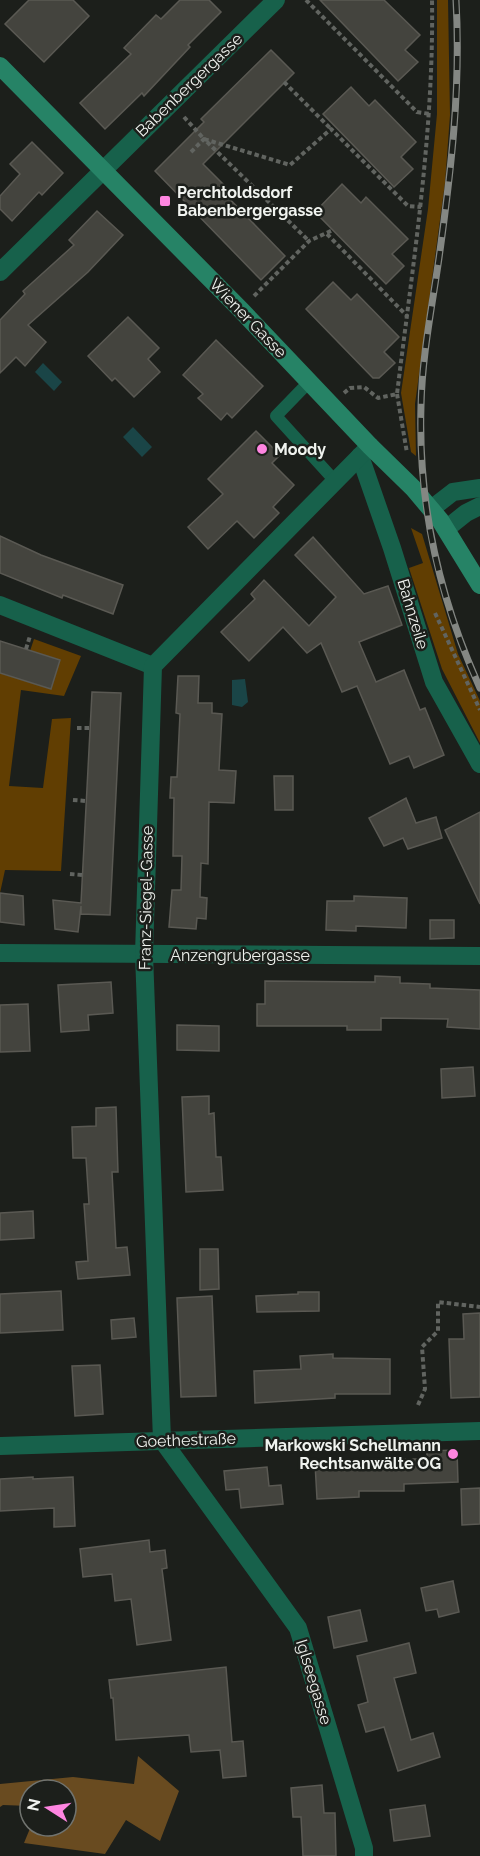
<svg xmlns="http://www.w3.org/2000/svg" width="480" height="1856" viewBox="0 0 480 1856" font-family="Raleway,sans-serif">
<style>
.green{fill:#613e02}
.forest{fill:#694b20}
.water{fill:#1a4547}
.building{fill:#44443e;stroke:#5a5953;stroke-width:1.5}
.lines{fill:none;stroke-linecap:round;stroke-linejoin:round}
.path{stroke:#616460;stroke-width:4;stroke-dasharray:4.5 3;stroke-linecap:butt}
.service{stroke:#17614b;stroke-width:12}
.minor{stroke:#17614b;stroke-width:18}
.secondary{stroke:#268366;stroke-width:18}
.rail-casing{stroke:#848783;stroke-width:7}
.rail{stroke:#1c1f1b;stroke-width:4.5;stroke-dasharray:14;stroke-linecap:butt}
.poi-dot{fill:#fe85e0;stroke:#1c1f1b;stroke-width:2}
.labels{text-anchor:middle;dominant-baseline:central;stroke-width:5;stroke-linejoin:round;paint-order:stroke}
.street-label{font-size:16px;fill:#f0f3ef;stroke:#1c1f1b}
.poi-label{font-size:16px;font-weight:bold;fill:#f0f3ef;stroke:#1c1f1b;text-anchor:start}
</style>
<rect width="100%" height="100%" fill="#1c1f1b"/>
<g class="green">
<polygon points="437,0 448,0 450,115 445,183 415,404 416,456 411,452 401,393 428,209 437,114"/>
<polygon points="411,528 422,534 458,654 480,701 480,743 442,669 409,568 423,563"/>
<polygon points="34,639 81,656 64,696 21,690 9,786 43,788 52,719 71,718 61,871 5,870 0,893 0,673 51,689 60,660 30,651"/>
</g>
<polygon class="forest" points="138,1756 179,1791 160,1841 126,1820 105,1854 24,1843 31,1826 66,1826 66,1790 30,1790 30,1806 3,1805 0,1807 0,1784 73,1777 134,1784"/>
<g class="water">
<polygon points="43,363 62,382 54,391 35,372"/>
<polygon points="133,427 152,447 142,457 123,437"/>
<polygon points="245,679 248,702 242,707 232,705 232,680"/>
</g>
<g class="building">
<polygon points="29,0 73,0 89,16 44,62 5,24"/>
<polygon points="180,0 209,0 221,12 188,45 190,47 144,96 142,93 105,129 80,103 131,54 124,48 156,15 161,19"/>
<polygon points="320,0 384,0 420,35 405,50 418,62 398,81"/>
<polygon points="271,50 294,73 203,164 223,184 219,188 285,256 261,280 155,171 204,122 201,119"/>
<polygon points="351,87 369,106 375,100 416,142 401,157 413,169 394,187 323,114"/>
<polygon points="32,142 63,173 42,195 39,192 12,221 0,209 0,196 20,174 10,164"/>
<polygon points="342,184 361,203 366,197 408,239 392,254 404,266 386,284 315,212"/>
<polygon points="97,211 123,235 88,272 28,325 46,342 25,366 16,357 0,373 0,320 25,294 23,291 74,245 69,240"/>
<polygon points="333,282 351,300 357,294 399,337 384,352 395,363 379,378 373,378 306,309"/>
<polygon points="128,317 159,348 148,359 160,372 134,397 115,378 112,381 88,356"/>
<polygon points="216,340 263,386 232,418 227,413 221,420 198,398 203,394 183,375"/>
<polygon points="256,431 280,455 272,463 294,485 273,507 279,513 254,538 237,521 208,549 188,527 223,494 208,479"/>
<polygon points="0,536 41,555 123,585 113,614 63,595 62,598 0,573"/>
<polygon points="313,537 364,594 388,586 402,625 359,642 376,682 404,670 420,710 425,708 444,755 414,768 409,756 390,764 357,686 342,692 321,643 307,653 283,627 249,661 221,632 255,599 251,594 264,580 309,626 336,597 295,555"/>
<polygon points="0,641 60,660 51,689 0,673"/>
<polygon points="178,676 199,676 198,703 212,703 212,713 222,714 219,770 236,771 234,803 209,802 208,864 201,863 200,897 207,898 206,919 197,918 196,929 169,927 172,890 181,890 182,856 173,856 174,798 170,798 171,777 177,777 180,714 176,713"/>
<polygon points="92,692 121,693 110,915 81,914 81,906 78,932 55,929 53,900 81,903"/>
<polygon points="274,776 293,776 293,810 275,810"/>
<polygon points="406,798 416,823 436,817 442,838 408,849 403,838 384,846 369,818"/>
<polygon points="480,812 480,904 445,830"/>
<polygon points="0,893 23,896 24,925 0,922"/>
<polygon points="354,896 407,898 406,928 356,926 356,931 326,930 327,901 354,901"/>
<polygon points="430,920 454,920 454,938 430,939"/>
<polygon points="375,976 400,977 400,983 430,984 430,988 480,990 480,1029 447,1027 448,1019 381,1018 381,1030 347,1030 347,1026 257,1026 257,1004 265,1004 265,981 375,982"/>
<polygon points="111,982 113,1013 88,1015 89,1030 61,1032 58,985"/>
<polygon points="28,1004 30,1051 0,1052 0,1005"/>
<polygon points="177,1025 219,1026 219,1051 177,1050"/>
<polygon points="473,1067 475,1096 442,1098 441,1069"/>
<polygon points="209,1096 209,1114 214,1113 216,1157 221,1157 223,1190 186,1192 182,1097"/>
<polygon points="116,1107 118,1172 112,1172 116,1248 127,1247 130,1275 78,1279 76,1262 88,1261 84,1204 89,1204 86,1158 73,1158 72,1127 96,1126 96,1108"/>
<polygon points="33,1211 34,1238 0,1240 0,1213"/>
<polygon points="200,1249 218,1249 219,1289 200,1290"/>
<polygon points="61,1291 63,1330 0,1333 0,1294"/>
<polygon points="298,1292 319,1292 319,1311 257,1312 256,1296 298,1294"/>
<polygon points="212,1296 216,1396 181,1397 177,1298"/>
<polygon points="480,1313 480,1397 451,1398 449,1339 464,1339 463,1314"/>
<polygon points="134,1318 136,1337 112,1339 111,1320"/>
<polygon points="333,1354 333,1358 390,1359 390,1394 335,1394 335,1398 255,1403 254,1371 301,1369 300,1356"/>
<polygon points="100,1365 103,1414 75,1416 72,1366"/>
<polygon points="457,1450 458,1482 404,1484 404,1491 359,1491 359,1497 317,1499 315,1463 376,1459 427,1459 427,1451"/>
<polygon points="267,1467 269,1486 281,1485 283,1504 241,1508 239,1489 226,1490 224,1471"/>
<polygon points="33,1477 33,1479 73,1477 75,1526 54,1527 54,1508 0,1511 0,1479"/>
<polygon points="480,1488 480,1524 462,1525 461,1489"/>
<polygon points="149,1540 150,1552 165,1550 167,1568 162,1569 171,1640 137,1645 131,1599 115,1601 112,1574 83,1577 80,1549"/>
<polygon points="453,1581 459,1612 439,1617 437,1609 426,1611 421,1588"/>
<polygon points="360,1610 367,1641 334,1648 328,1617"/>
<polygon points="409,1643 416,1673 394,1678 411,1740 433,1733 440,1757 398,1771 384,1727 366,1732 358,1705 368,1702 357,1656"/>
<polygon points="226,1667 232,1742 243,1741 246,1776 223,1778 220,1750 191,1752 189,1735 116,1740 113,1698 111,1698 109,1680"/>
<polygon points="322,1785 324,1813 335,1813 336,1856 303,1856 301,1817 293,1817 291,1788"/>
<polygon points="425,1805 430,1836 394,1841 390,1810"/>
</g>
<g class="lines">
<g class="path">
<polyline points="306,0 417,112 430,114"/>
<polyline points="284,82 331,129"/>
<polyline points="184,117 204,139 290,165 331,129 408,206 421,207"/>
<polyline points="191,152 204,139 309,241"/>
<polyline points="327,234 407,316"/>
<polyline points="254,296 309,241 333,230"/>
<path d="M344,393L350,388L364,387L378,398L397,394C413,263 434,132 432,0"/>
<polyline points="397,394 407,453"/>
<polyline points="435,613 480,710"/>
<polyline points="26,649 30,636"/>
<polyline points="77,728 90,728"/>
<polyline points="73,800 86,801"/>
<polyline points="70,874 82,875"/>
<polyline points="418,1405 425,1389 422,1347 438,1331 438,1302 480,1307"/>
</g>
<polyline class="service" points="309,382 276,416 335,481"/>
<g class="minor">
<polyline points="0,272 276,0"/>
<polyline points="360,456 392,548 434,682 480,764"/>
<polyline points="431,509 453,492 480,488"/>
<polyline points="446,529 466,513 480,506"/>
<polyline points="0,605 153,666"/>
<polyline points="0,953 480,956"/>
<polyline points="0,1446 480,1431"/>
<polyline points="364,1856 364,1848 298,1628 162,1440 144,954 153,666 370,446"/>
</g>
<polyline class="secondary" points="0,66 241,310 370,446 413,488 440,520 480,585"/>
<g class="rail-casing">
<path id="rail" d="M456,0C461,88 451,171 439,258C432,307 422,356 421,406C418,505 439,598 480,688"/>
</g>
<use href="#rail" class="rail"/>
</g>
<g class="poi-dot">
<rect x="159" y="195" width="12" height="12" rx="3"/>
<circle cx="262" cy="449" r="6"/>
<circle cx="453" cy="1454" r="6"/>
</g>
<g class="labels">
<g class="street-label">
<text transform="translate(189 85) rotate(-44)">Babenbergergasse</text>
<text transform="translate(248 318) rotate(46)">Wiener Gasse</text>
<text transform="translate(413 614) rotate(73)">Bahnzeile</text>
<text transform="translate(146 898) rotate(-89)">Franz-Siegel-Gasse</text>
<text x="240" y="955">Anzengrubergasse</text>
<text transform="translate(186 1440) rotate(-2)">Goethestraße</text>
<text transform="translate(314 1682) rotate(73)">Iglseegasse</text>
</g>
<g class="poi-label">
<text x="177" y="192">Perchtoldsdorf<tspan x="177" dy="18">Babenbergergasse</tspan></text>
<text x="274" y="449">Moody</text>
<text x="441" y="1445" text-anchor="end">Markowski Schellmann<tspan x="441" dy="18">Rechtsanwälte OG</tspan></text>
</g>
</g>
<g transform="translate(48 1808) rotate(282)"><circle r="28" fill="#1c1f1b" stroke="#717470" stroke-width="1.5"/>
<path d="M0-4.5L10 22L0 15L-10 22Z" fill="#fe85e0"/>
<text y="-9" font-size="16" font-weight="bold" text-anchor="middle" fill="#f0f3ef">N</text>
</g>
</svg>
